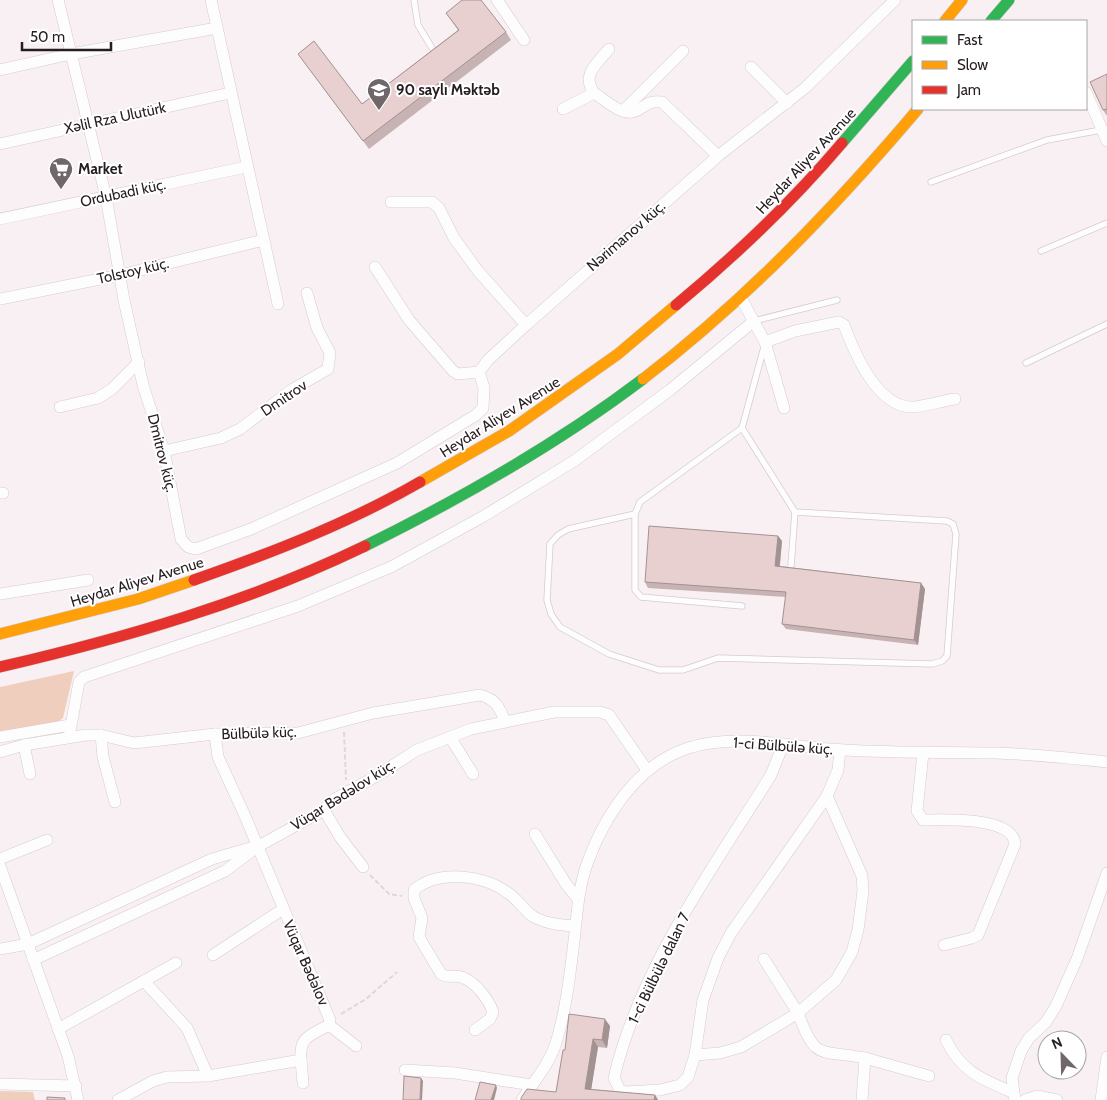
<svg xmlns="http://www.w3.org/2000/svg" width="1107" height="1100" viewBox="0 0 1107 1100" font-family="Cabin,sans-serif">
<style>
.green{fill:#f0cebd}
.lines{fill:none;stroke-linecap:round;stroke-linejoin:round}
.lane-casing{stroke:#d5cbcf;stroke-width:7}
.street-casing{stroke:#d5cbcf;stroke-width:12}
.fast-casing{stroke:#d1ccce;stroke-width:12}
.slow-casing{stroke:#d1ccce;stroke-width:12}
.jam-casing{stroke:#d1ccce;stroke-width:12}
.path{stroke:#dcd9da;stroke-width:2;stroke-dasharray:5 2.5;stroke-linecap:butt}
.lane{stroke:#fefdfd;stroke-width:5.5}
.street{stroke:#fefdfd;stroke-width:11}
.fast{stroke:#30b455;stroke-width:11}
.slow{stroke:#ff9f0a;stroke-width:11}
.jam{stroke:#e5322d;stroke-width:11}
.wall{fill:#c8b3b4}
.shaded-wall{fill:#a29292}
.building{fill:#e8d0d1;stroke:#a29292}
.labels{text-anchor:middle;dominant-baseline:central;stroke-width:4;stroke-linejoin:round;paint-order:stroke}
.poi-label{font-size:15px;font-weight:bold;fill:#261d20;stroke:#fff;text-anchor:start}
.street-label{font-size:15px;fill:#261d20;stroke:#fff}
</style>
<rect width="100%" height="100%" fill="#f9f0f3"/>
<g class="green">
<polygon points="74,671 63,718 55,724 0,732 0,687"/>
<polygon points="0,1091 33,1092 35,1100 0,1100"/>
</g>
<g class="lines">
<g class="lane-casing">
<g id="lane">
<polyline points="414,0 418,25 432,48"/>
<polyline points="931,182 1047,140 1101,130"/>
<polyline points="1041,251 1107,223"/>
<polyline points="754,321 837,300"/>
<polyline points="1026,363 1107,324"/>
<polyline points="742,428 764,347"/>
<polyline points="635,514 568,529 558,535 550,544 547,600 551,614 560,627 609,654 659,670 683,670 718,658 932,664 942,661 947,656 956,534 953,524 947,521 795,512 742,428 640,502 635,514 635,590 641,597 742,606"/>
<polyline points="791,566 795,512"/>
</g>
</g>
<g class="street-casing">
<g id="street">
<polyline points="58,0 106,197 124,300 143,385 164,451 181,539 188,547 196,549 251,529 397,463 476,415 483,408 484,388 479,372"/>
<polyline points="211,0 278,304"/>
<polyline points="497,0 524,40"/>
<polyline points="751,67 787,103"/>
<polyline points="0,70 71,54 217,28"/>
<polyline points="1086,92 1107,141"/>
<path d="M594,93C604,99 620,115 633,112C645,109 645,100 662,102L718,156"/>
<path d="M563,109L594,93C581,74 597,64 609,49"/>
<polyline points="623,111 683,51"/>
<polyline points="0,144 230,93"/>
<polyline points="391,202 432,202 439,208 454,238 478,271 526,325"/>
<polyline points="0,219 246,167"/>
<polyline points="375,267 409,320 453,371 458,374 479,372 488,360 526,325 718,156 805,88 895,0"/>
<path d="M741,298L765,342L795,331L839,322L844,325C854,352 877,408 913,407C926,406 941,401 955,399"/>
<polyline points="0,299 120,275 264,240"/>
<polyline points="765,342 784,408"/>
<polyline points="60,407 98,398 112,389 139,362"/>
<polyline points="164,451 221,438 240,429 293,389 328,369 330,353 317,328 307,293"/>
<polyline points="0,493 3,493"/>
<polyline points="0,594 88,580"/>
<polyline points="101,735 103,757 115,802"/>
<polyline points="0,737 70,725"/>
<polyline points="69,737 79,682 84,677 298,606 391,567 484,516 574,461 670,390 754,321"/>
<polyline points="450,737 473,774"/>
<polyline points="24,745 30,774"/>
<path d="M783,745L771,775C712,870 640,967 614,1078L620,1090L626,1092L660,1090L680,1085L688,1077L695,1055L703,1000L718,958L731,933L827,796"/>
<path d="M840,750L838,770L827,796L862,876L863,891L858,930L852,952L836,980L798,1013C816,1062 819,1049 865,1058L862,1100"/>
<path d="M0,752L24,745L86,735H101L134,743L215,734L298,733L373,713L480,695C495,699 499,706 505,721"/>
<path d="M923,753L917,811L923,820C944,820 1013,816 1015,844L978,935L972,938L944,945"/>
<polyline points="324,810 340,837 363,867"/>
<polyline points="535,834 566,884 578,899"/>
<polyline points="0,859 47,840"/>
<polyline points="0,866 68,1056 78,1100"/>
<polyline points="0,949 28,944 212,859 250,848"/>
<polyline points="213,955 283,909"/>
<polyline points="33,960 225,871 257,847 324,810 331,801 375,777 417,750 471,729 554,712 600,712 609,715 647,770"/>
<polyline points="144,981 187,1028 208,1076"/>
<polyline points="329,1025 356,1046"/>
<polyline points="58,1029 176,963"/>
<path d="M475,1030L490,1019L493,1012C489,1000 476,983 464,978C456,974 449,979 441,974L419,937L422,918L414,898V890C438,869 484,875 508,893C518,899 524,911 534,917C547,924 561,925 575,926"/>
<path d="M946,1040C961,1071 981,1079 1012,1092"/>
<polyline points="695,1055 720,1053 741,1047 798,1013 764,959"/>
<polyline points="865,1058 929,1076"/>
<polyline points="301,1060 303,1083"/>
<polyline points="405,1070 455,1073 532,1085"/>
<polyline points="0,1084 76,1086"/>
<path d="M118,1100L153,1081L167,1077L208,1076L301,1060C299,1036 310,1036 329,1025L330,1020L245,816L218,757L215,734"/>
<path d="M522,1100C534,1081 549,1065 556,1043C566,1010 570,975 574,941C577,916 578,891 586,867C603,818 636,765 688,748C739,732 794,748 845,750C895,753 945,752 995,753C1032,754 1070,758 1107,762"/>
<polyline points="1015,1100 1012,1078 1021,1051 1029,1038 1046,1022 1056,1006 1077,959 1107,873"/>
<polyline points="1025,1100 1037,1096 1057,1100"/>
<polyline points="1101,1100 1107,1057"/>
</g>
</g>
<g class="fast-casing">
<g id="fast">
<polyline points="991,21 1009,0"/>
<polyline points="842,143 913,61"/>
<path d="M365,546C462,498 556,445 643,379"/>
</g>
</g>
<g class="slow-casing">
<g id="slow">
<polyline points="945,21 962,0"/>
<path d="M643,379C746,300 834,208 918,109"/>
<polyline points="420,482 509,431 618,354 676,305"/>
<polyline points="0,634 138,599 194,580"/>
</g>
</g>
<g class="jam-casing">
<g id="jam">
<path d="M676,305C735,256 792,202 842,143"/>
<path d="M194,580C271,553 349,523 420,482"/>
<path d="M0,667C125,638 249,602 365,546"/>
</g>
</g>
<g class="path">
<polyline points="344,732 346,780"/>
<polyline points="370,875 389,894 402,896"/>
<polyline points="341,1014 366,999 397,972"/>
</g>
<use href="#lane" class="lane"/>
<use href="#street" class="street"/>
<use href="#fast" class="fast"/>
<use href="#slow" class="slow"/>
<use href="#jam" class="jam"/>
</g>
<g class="wall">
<polygon points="446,13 506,32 511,40 369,149 298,54 362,104 458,30"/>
<polygon points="1107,74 1107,116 1103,110"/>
<polygon points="778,536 782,541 780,566 921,583 925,589 918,645 786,629 782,624 786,597 648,588 645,582"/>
<polygon points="610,1026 607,1048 598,1047 591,1089 655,1095 658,1100 521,1100 556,1092 565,1050"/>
</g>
<g class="shaded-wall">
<polygon points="778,536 782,541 779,571 775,566"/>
<polygon points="921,583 925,589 918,645 914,640"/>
<polygon points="605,1019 610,1026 607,1048 602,1040"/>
<polygon points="593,1039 598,1047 590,1097 585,1089"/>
<polygon points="421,1078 423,1081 422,1100 420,1100"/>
<polygon points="496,1085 497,1088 494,1100 491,1100"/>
<polygon points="655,1095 658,1100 654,1100"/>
</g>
<g class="building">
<polygon points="462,0 481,0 506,32 363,141 298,54 314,41 362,104 459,30 446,13"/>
<polygon points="1107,74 1107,109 1103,110 1090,82"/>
<polygon points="649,526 778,536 775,566 921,583 914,640 782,624 786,592 645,582"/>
<polygon points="569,1014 605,1019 602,1040 593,1039 585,1089 655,1095 654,1100 521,1100 521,1098 527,1089 556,1092 563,1050 565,1050"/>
<polygon points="404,1076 421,1078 420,1100 403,1100"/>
<polygon points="480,1082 496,1085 491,1100 475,1100"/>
<polygon points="47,1097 65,1098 65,1100 47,1100"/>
</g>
<defs>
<g id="school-pin" transform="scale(1.25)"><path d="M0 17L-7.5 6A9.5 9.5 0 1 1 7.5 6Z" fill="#70676a" stroke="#fff"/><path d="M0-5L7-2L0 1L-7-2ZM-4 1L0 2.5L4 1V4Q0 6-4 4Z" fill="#fff"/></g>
<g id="supermarket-pin" transform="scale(1.25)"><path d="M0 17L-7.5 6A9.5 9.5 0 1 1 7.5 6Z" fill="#70676a" stroke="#fff"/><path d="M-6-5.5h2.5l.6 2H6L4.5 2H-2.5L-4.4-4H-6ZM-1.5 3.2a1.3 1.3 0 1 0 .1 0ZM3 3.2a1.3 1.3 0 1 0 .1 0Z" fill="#fff"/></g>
</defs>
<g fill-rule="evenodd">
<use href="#school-pin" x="379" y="90"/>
<use href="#supermarket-pin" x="61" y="169"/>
</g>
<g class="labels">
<g class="poi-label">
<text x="396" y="90">90 saylı Məktəb</text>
<text x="78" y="169">Market</text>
</g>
<g class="street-label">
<text transform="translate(115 118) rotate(-12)">Xəlil Rza Ulutürk</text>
<text transform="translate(806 161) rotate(-47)">Heydar Aliyev Avenue</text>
<text transform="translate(123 193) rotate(-12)">Ordubadi küç.</text>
<text transform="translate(626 236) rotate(-41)">Nərimanov küç.</text>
<text transform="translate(133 271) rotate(-13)">Tolstoy küç.</text>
<text transform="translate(284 398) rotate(-34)">Dmitrov</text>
<text transform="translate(500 417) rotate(-32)">Heydar Aliyev Avenue</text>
<text transform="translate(162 453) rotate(76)">Dmitrov küç.</text>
<text transform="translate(137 582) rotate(-17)">Heydar Aliyev Avenue</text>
<text transform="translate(259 733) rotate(-2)">Bülbülə küç.</text>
<text transform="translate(783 746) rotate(4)">1-ci Bülbülə küç.</text>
<text transform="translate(343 795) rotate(-32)">Vüqar Bədəlov küç.</text>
<text transform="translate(306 963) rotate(66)">Vüqar Bədəlov</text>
<text transform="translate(659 968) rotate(-64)">1-ci Bülbülə dalan 7</text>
</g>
</g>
<rect x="912" y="20" width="175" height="90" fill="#ffffff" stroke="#a8a5a6"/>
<rect x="922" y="36" width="25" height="8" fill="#30b455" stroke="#a8a5a6"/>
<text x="957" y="45" font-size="15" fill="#261d20">Fast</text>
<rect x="922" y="61" width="25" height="8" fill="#ff9f0a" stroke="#a8a5a6"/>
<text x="957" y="70" font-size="15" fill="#261d20">Slow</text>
<rect x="922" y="86" width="25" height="8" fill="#e5322d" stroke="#a8a5a6"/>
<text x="957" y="95" font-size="15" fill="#261d20">Jam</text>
<g transform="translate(1062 1055) rotate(337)"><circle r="24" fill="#ffffff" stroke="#a8a5a6"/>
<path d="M0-4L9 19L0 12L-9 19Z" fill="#70676a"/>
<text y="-8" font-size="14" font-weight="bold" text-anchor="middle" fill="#261d20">N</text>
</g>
<path d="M22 42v8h89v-8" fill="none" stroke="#261d20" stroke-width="2.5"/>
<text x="30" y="42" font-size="15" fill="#261d20" stroke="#ffffff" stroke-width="4" paint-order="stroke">50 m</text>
</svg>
